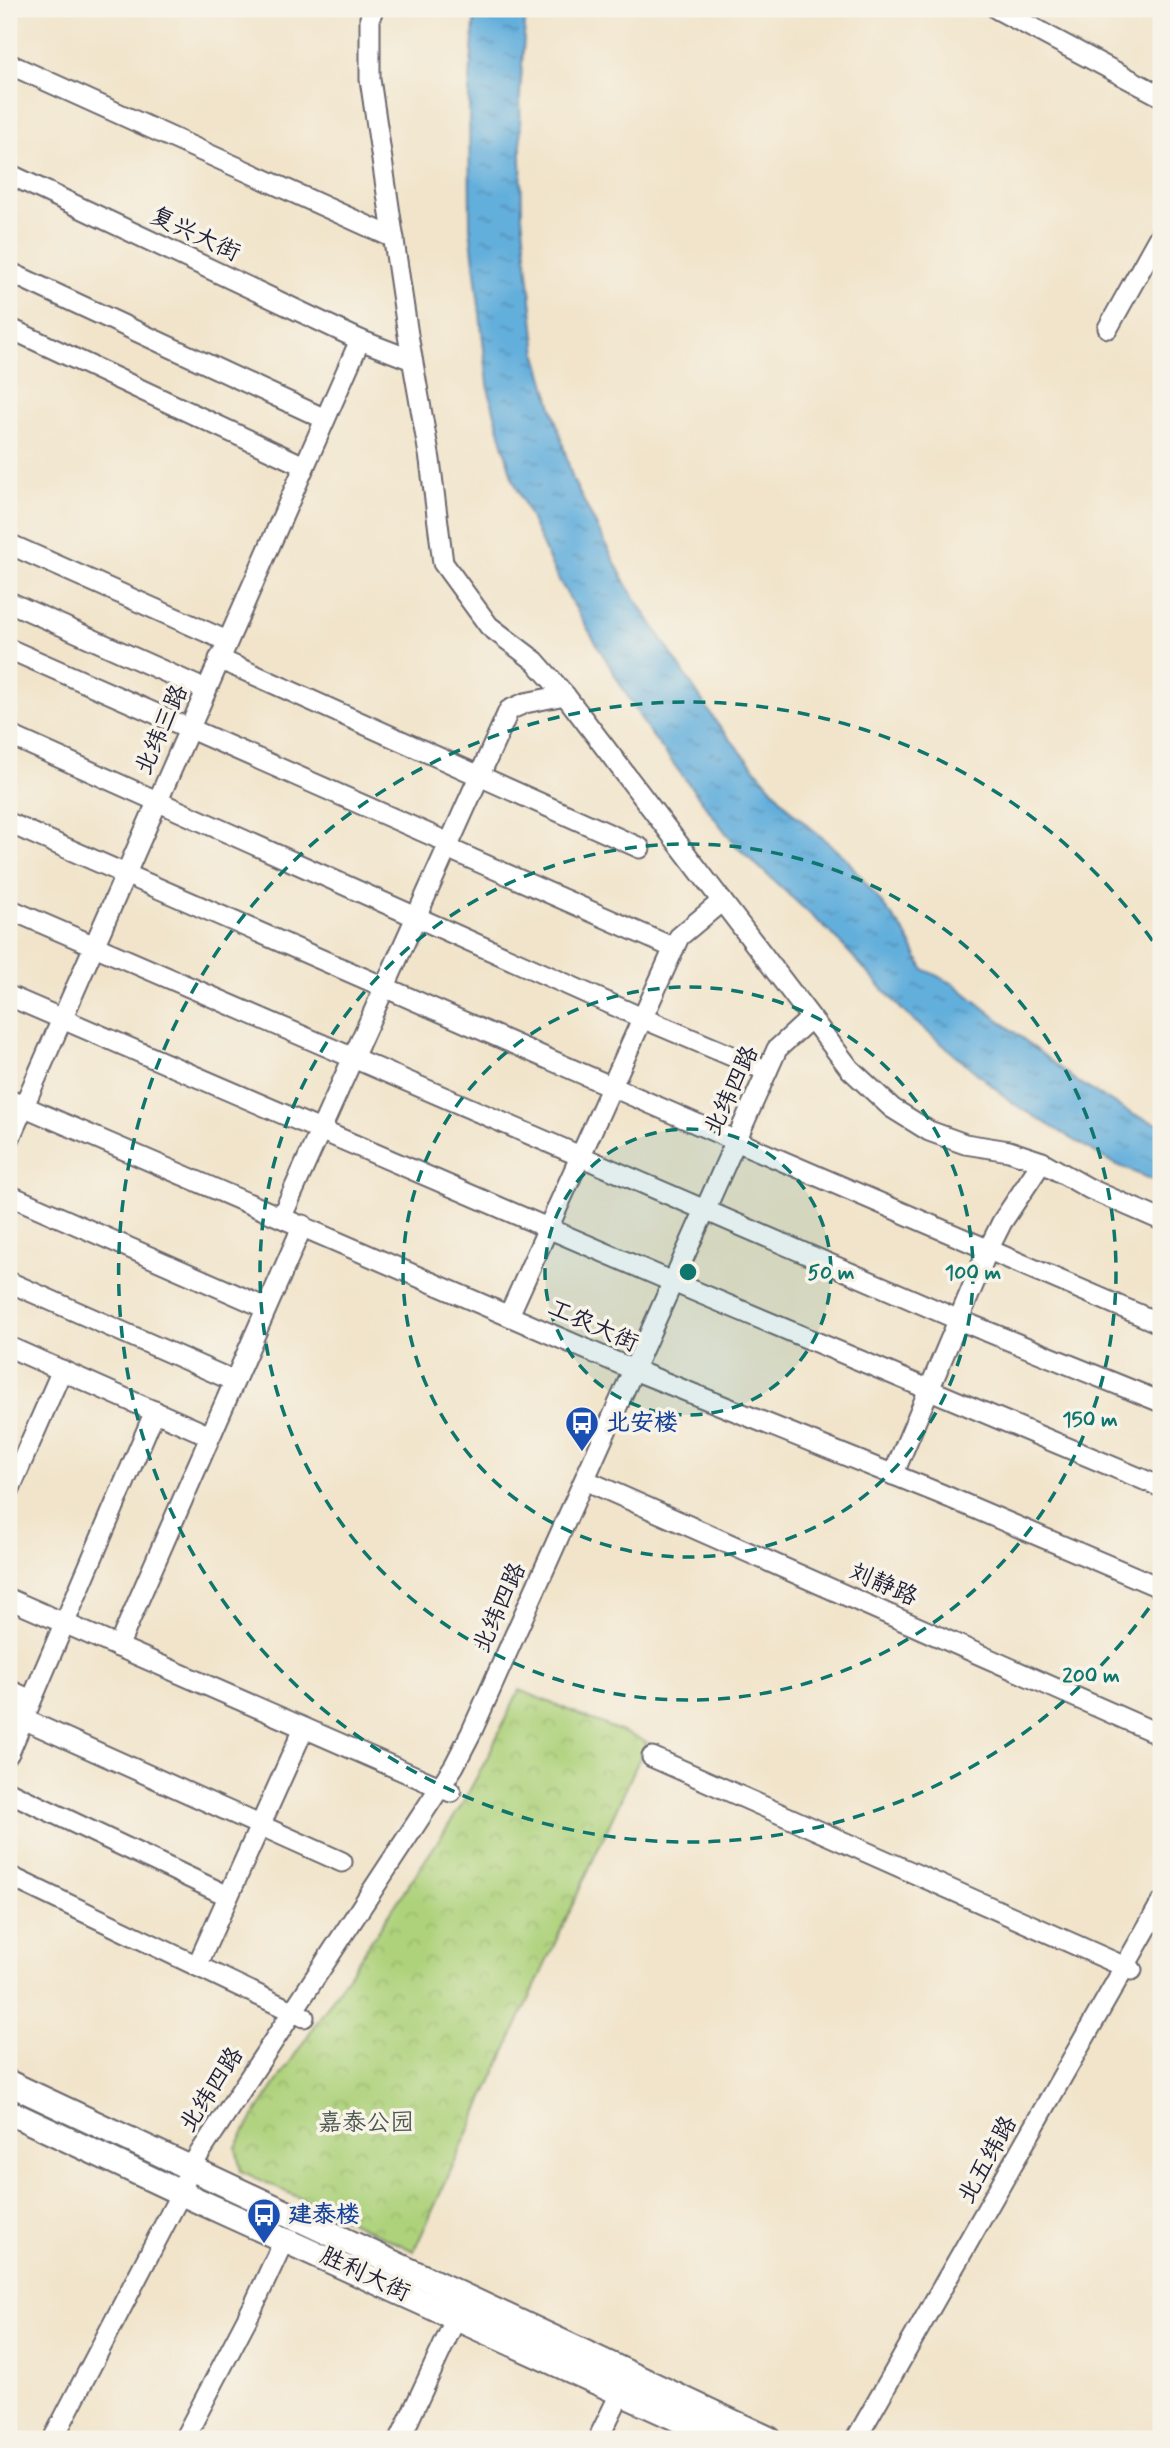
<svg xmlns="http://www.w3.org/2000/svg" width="1170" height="2448" viewBox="0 0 1170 2448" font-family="Mynerve,'LXGW WenKai TC',sans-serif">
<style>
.park{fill:url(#park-crowns);stroke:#687a5b;stroke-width:2}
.water{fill:url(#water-ripples);stroke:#43688c;stroke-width:2}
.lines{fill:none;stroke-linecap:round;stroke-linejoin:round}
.minor-casing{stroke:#6a666d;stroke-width:23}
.major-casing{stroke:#6a666d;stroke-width:28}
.minor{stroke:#fff;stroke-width:19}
.major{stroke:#fff;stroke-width:24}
.ring{fill:none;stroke:#0f766e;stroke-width:3.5;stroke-dasharray:12 9}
.labels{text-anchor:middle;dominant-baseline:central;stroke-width:7;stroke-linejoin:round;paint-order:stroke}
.street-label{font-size:24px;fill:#22223b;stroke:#f7f3e8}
.transit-label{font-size:24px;font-weight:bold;fill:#164399;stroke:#f7f3e8;text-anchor:start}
.park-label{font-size:24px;fill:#4c574e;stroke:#f7f3e8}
.centre{fill:#0f766e;stroke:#f7f3e8;stroke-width:3.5}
.ring-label{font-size:21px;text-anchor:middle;font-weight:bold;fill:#0f766e;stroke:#f7f3e8;stroke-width:7;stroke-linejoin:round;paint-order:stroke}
</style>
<defs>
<pattern id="park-crowns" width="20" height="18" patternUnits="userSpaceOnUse" patternTransform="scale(1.75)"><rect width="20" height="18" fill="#aed27b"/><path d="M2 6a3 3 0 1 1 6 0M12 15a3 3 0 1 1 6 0" fill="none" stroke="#95b46b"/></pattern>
<pattern id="water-ripples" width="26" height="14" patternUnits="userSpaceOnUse" patternTransform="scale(1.75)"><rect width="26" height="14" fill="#64afdc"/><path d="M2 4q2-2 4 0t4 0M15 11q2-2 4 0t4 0" fill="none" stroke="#528eb4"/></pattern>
</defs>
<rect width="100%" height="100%" fill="#f7f3e8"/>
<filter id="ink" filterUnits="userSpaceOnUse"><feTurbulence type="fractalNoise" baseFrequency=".0143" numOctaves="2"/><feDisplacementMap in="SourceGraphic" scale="14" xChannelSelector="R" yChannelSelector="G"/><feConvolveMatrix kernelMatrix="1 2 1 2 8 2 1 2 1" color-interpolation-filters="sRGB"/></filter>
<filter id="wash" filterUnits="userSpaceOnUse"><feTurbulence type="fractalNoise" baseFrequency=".00686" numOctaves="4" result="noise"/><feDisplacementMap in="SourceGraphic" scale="28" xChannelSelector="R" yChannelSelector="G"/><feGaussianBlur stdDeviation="1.57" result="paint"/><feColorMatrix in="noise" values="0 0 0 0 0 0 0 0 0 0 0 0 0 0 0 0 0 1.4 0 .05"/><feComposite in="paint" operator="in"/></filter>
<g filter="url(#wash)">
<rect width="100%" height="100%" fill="#f1e4ca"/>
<polygon class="park" points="519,1690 647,1742 414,2251 241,2171 236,2147 252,2119 460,1808 486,1760"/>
<polygon class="water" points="475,9 526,9 520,95 522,216 537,355 573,480 626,584 718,725 793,813 845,857 906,934 923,969 954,984 1076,1081 1134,1115 1161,1125 1161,1184 1111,1162 1014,1104 905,1013 835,937 736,846 647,729 556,575 512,477 489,392 470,228 469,95"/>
</g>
<g filter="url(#ink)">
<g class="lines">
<g class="minor-casing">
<g id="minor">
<polyline points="373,9 370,18 370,79 408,335 430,460 443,563 489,626 535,661 565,695 850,1069 892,1108 929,1131 965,1144 1009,1151 1042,1162 1090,1189 1161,1220"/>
<polyline points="997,9 1161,96"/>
<polyline points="9,64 394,238"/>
<polyline points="9,174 360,340 412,360"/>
<polyline points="9,272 325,419"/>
<polyline points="9,328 304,466"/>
<polyline points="1108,328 1161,233"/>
<polyline points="9,544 227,641"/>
<polyline points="9,602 206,690"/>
<polyline points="9,649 449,843"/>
<polyline points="219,659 640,848"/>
<polyline points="9,735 642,1018 767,1071"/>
<polyline points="9,823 736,1141 1161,1324"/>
<polyline points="447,848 674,948"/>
<polyline points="9,909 959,1320 1161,1402"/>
<polyline points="9,996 673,1282 1161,1487"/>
<polyline points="9,1100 634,1370 941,1494 1161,1588"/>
<polyline points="9,1140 360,340"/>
<polyline points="9,1195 266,1308"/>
<polyline points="282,1216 509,710 525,703 565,695"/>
<polyline points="9,1282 234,1381"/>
<polyline points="509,1315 679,937 722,901"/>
<polyline points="9,1347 210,1436"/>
<polyline points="893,1475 988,1250 1002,1222 1042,1162"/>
<polyline points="585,1480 1161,1735"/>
<polyline points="9,1491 62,1370"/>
<polyline points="9,1599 451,1792"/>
<polyline points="118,1647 303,1225"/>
<polyline points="9,1690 31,1700"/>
<polyline points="23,1719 342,1862"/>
<polyline points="9,1753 155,1411"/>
<polyline points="652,1757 1132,1970"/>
<polyline points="9,1792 228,1896"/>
<polyline points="9,1876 304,2017"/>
<polyline points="197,1966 304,1728"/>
<polyline points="53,2439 181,2193 190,2168 454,1766 471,1733 777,1049 811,1018"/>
<polyline points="184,2439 253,2307 285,2238"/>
<polyline points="400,2439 462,2305"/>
<polyline points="598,2439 621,2392"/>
<polyline points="856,2439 1161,1903"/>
</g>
</g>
<g class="major-casing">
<g id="major">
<polyline points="9,2083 769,2439"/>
<polyline points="9,2112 181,2193 722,2439"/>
</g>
</g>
<use href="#minor" class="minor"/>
<use href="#major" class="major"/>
</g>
</g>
<circle cx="688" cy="1272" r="143" fill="#0f766e" fill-opacity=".12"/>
<g class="ring">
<circle cx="688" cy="1272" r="143"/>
<circle cx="688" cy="1272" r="285"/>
<circle cx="688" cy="1272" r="428"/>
<path d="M1161 1591A570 570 0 1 1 1161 953"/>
</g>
<defs>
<g id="bus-pin" transform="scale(1.75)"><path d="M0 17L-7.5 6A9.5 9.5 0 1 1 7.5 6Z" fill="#1a4fb4" stroke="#f7f3e8"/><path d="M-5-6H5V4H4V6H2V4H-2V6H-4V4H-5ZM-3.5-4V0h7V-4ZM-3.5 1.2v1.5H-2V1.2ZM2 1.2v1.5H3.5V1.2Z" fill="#fff"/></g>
</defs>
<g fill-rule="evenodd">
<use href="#bus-pin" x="582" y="1423"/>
<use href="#bus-pin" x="264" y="2215"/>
</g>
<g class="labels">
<g class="street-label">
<text transform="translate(195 235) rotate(25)">复兴大街</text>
<text transform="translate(162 730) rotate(-66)">北纬三路</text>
<text transform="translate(732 1091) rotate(-65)">北纬四路</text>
<text transform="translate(593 1326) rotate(24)">工农大街</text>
<text transform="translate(883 1585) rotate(24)">刘静路</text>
<text transform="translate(500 1608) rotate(-66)">北纬四路</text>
<text transform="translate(212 2090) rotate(-57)">北纬四路</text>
<text transform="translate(988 2160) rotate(-61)">北五纬路</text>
<text transform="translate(365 2275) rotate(25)">胜利大街</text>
</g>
<g class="transit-label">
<text x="606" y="1423">北安楼</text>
<text x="288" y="2215">建泰楼</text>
</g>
<g class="park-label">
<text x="366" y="2123">嘉泰公园</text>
</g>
</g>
<circle cx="688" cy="1272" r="10" class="centre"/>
<g class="ring-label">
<text x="831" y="1279">50 m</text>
<text x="973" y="1279">100 m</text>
<text x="1090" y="1426">150 m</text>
<text x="1091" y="1682">200 m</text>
</g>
<rect width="1170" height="2448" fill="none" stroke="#f7f3e8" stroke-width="35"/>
</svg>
